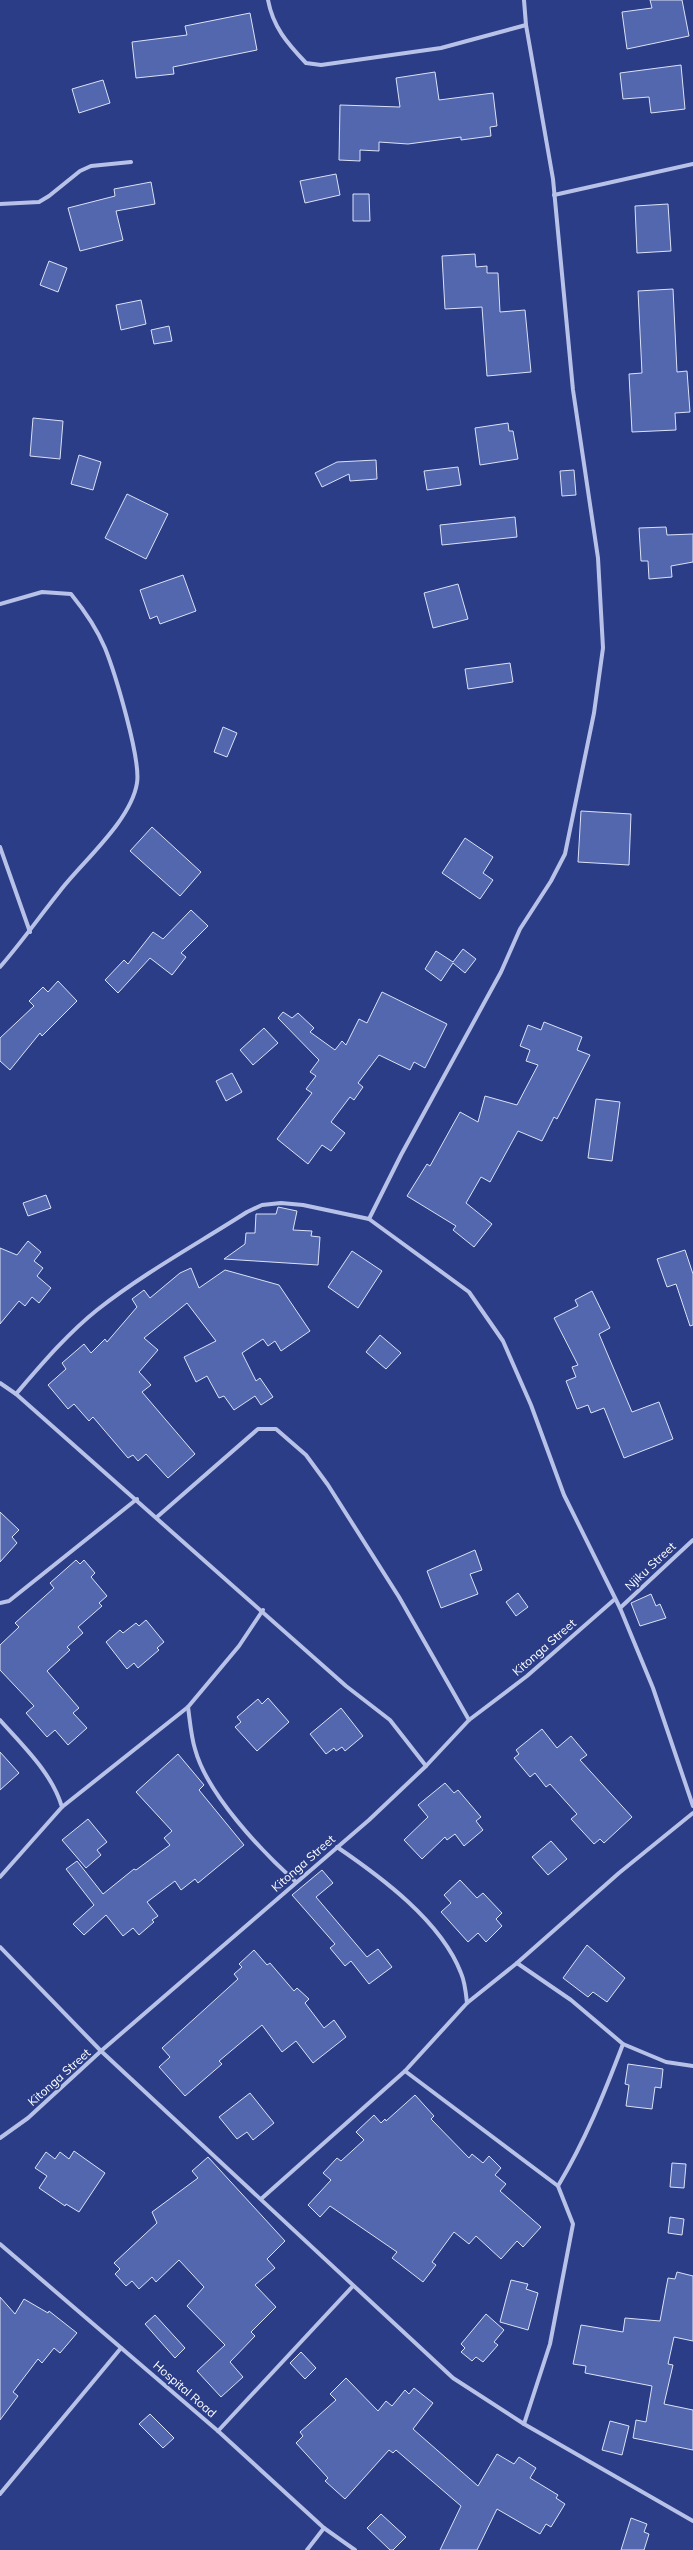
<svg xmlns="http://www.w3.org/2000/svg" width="693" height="2550" viewBox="0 0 693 2550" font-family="Mulish,sans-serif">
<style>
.building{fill:#5367ae;stroke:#dbe1f6}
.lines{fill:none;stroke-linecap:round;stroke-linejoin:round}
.street{stroke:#b8c2e8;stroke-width:4}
.labels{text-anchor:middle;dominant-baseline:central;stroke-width:3.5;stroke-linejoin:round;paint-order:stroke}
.street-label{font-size:12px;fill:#fff;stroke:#2b3d87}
</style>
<rect width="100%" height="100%" fill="#2b3d87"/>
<g class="building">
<polygon points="650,0 682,0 689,36 627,49 622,12 652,8"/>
<polygon points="250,13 257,50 173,67 174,74 136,78 132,42 187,35 185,26"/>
<polygon points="681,65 685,109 651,113 649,97 623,99 620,73"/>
<polygon points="435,72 439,100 493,93 497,126 490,127 491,136 461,140 461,137 408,144 379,142 379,151 360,150 360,161 339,160 340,105 400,107 396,78"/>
<polygon points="103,80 110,103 79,113 72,89"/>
<polygon points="336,174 340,195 305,203 300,181"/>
<polygon points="151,182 155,204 116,211 123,240 80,251 68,208 115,196 114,189"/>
<polygon points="353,194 369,194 370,221 353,221"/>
<polygon points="668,204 671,251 637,253 635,206"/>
<polygon points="475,254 476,267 487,266 487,273 498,273 500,312 525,310 531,372 487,376 482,307 445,309 442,256"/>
<polygon points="49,261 67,268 58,292 40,285"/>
<polygon points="673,289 677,372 687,371 690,412 675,413 676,430 632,432 629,374 642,373 638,291"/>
<polygon points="141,300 146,324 121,330 116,305"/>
<polygon points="169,326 172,341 154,344 151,330"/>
<polygon points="33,418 63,421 60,459 30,456"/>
<polygon points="508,423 509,431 513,431 518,459 480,465 475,428"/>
<polygon points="79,455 101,462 93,490 71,484"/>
<polygon points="376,460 377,479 350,481 349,474 322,487 315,473 337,462"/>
<polygon points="458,467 461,485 427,490 424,471"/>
<polygon points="574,470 576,495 562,496 560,471"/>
<polygon points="127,494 168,514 146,559 105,538"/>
<polygon points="515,517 517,537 442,545 440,525"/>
<polygon points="666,527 667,535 693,534 693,562 671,566 672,577 649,579 648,561 641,561 639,528"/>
<polygon points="183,575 196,611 160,624 157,616 150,619 140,590"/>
<polygon points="458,584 468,619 433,628 424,593"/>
<polygon points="510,663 513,682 468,689 465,669"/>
<polygon points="223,727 237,733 227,757 214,752"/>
<polygon points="581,811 631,814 629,865 578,862"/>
<polygon points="152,827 201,872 180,896 130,851"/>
<polygon points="465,838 493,857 483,873 493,880 480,899 442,873"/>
<polygon points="191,910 208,926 181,953 186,957 172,975 150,958 118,993 105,980 124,960 128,964 153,932 163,939"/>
<polygon points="463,949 476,959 465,973 453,963 441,981 425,969 436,951 453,962"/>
<polygon points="58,981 77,1001 42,1036 40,1033 10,1070 0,1061 0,1038 34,1006 29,1001 43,987 48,992"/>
<polygon points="382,992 447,1024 425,1068 414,1062 410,1070 379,1055 358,1083 363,1087 354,1100 350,1097 331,1122 345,1133 331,1151 322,1145 308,1164 277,1139 312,1093 306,1089 316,1076 310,1072 319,1060 278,1018 283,1012 292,1018 298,1013 314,1028 310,1032 335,1050 342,1041 346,1045 359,1019 367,1023"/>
<polygon points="544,1022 582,1037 577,1050 590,1055 557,1119 554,1117 542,1141 518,1131 490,1182 481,1177 466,1203 492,1224 474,1247 453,1230 456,1226 407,1196 427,1164 430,1166 460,1112 478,1122 485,1096 517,1105 538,1065 526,1061 530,1050 520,1046 528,1025 541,1030"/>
<polygon points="264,1028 278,1043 253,1065 240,1050"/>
<polygon points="232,1073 242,1092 226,1101 216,1081"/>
<polygon points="596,1099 620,1102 612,1161 588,1158"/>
<polygon points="46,1195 51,1208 28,1216 23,1203"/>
<polygon points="278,1207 297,1211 293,1230 312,1231 311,1236 320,1237 318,1265 224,1259 245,1244 246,1233 255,1233 256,1214 276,1214"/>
<polygon points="28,1241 41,1252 34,1261 43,1268 37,1276 51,1288 39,1303 32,1297 25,1306 19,1301 0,1324 0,1248 17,1255"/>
<polygon points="685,1250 693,1274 693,1325 690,1326 676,1284 667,1287 657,1259"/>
<polygon points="352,1251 382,1271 358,1308 328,1287"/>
<polygon points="191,1268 199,1288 225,1270 279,1285 310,1331 281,1351 275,1341 268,1346 263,1339 242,1353 256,1381 260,1378 273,1397 261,1405 255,1396 234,1410 224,1396 219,1398 207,1376 196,1382 184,1357 216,1341 187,1303 144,1338 158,1350 139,1372 151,1385 142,1392 195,1454 168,1478 146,1454 138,1461 133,1455 128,1458 93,1417 89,1421 74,1404 68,1409 48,1385 66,1369 62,1363 84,1344 91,1353 105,1339 107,1342 137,1307 132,1299 144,1290 150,1298 180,1273"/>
<polygon points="592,1291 610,1328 599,1334 632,1412 659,1402 673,1439 624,1458 604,1408 591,1413 588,1405 577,1409 566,1381 576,1377 572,1367 578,1365 554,1318 578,1306 575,1300"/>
<polygon points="380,1335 401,1353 386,1369 366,1352"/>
<polygon points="0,1512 19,1530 12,1537 17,1543 0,1562"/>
<polygon points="475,1550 482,1570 470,1574 478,1594 441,1608 427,1571"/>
<polygon points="76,1560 80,1564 84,1560 95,1573 91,1577 107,1596 99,1603 102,1606 78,1627 83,1633 67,1647 70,1650 47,1671 79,1708 73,1713 87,1728 68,1745 55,1730 47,1737 26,1713 34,1706 0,1670 0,1645 19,1627 15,1623 54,1588 50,1583"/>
<polygon points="518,1593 528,1607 516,1616 506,1602"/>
<polygon points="651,1594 656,1606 660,1604 666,1618 640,1626 631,1603"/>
<polygon points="146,1620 164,1642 157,1648 159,1650 138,1668 134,1663 127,1669 106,1642 120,1630 123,1633 136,1623 139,1626"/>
<polygon points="268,1698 289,1722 257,1751 235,1727 241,1722 237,1717 258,1699 262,1704"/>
<polygon points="341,1708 363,1736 345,1751 342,1747 336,1751 334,1748 326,1754 310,1734"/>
<polygon points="542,1729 557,1748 571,1736 587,1755 580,1760 632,1817 604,1843 600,1839 594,1844 571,1819 577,1814 550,1784 546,1787 535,1773 530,1777 514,1758 519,1754 516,1750"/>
<polygon points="0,1752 19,1773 0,1790"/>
<polygon points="178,1754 204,1785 199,1790 244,1845 198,1883 195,1879 181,1890 175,1881 147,1902 158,1916 152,1920 154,1922 139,1935 133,1928 123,1936 106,1915 84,1935 73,1924 94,1905 66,1869 77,1861 103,1894 134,1869 136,1870 170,1845 164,1838 172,1831 136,1792"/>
<polygon points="445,1783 454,1793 458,1790 481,1817 476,1821 483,1830 464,1846 455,1834 447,1840 445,1837 422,1859 404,1840 428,1817 418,1805"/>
<polygon points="88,1819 107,1842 97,1850 101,1855 86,1868 62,1840"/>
<polygon points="551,1841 567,1859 548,1875 532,1857"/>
<polygon points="322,1870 333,1883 316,1897 367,1957 378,1949 392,1967 369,1984 351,1961 345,1966 330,1948 335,1944 292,1895"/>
<polygon points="460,1880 477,1898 483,1893 502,1913 496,1919 502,1926 486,1942 478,1933 468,1942 441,1912 451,1903 444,1895"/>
<polygon points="587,1945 625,1978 607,2002 593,1992 588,1997 563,1978"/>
<polygon points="254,1950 267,1965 270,1963 294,1991 297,1988 309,1999 305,2003 324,2028 334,2020 346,2037 313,2063 296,2041 282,2052 262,2025 219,2061 222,2064 185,2096 159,2067 170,2057 162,2048 238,1979 234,1974 242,1967 239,1964"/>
<polygon points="628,2064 663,2069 661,2088 655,2087 652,2109 626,2106 629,2085 625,2084"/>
<polygon points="250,2093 274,2123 253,2140 247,2132 237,2139 219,2117"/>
<polygon points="415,2095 434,2116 431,2119 469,2158 472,2154 483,2163 489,2156 501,2168 495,2175 506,2184 500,2191 541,2227 523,2247 517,2241 501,2259 476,2236 469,2244 454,2232 432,2262 436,2265 423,2282 392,2258 397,2252 330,2206 320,2217 308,2205 331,2180 323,2173 337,2158 341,2161 364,2140 356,2132 374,2115 381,2123 385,2119 386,2121"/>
<polygon points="74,2151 105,2173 79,2212 66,2204 65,2206 39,2188 47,2176 35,2168 46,2152 55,2159 60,2152 69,2159"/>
<polygon points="208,2157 285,2241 267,2259 275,2268 255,2285 276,2307 251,2332 255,2336 230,2362 243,2377 221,2397 197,2371 225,2345 187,2306 204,2287 179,2260 156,2282 152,2277 139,2289 132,2281 126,2286 115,2274 120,2269 114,2263 157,2223 152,2212 198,2178 192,2171"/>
<polygon points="672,2163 686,2164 684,2188 670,2187"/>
<polygon points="670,2217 684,2219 682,2235 668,2233"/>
<polygon points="677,2272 693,2276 693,2341 674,2337 668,2364 673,2365 664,2404 693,2410 693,2450 633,2438 636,2420 646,2422 652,2386 585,2373 586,2366 573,2364 581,2325 623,2332 625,2318 660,2321 668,2278 675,2279"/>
<polygon points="511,2280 528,2284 526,2289 538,2293 528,2330 500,2322"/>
<polygon points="0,2297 15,2314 24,2299 48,2313 49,2311 77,2333 60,2353 54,2348 42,2363 38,2359 13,2392 18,2396 0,2420"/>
<polygon points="486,2314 504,2330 494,2342 498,2345 483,2362 476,2357 472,2361 461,2352 465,2348 461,2344"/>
<polygon points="155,2315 185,2348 175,2358 145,2324"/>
<polygon points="301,2352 316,2368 305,2379 290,2363"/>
<polygon points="346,2378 378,2411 386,2401 392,2406 405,2390 409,2394 414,2388 433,2403 413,2429 478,2486 497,2454 514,2464 519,2457 536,2468 530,2478 558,2495 556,2498 565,2504 551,2527 546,2524 540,2534 497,2509 477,2550 440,2550 461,2506 396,2450 393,2453 389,2450 345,2499 325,2481 328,2478 296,2443 303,2436 300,2432 336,2400 330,2394"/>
<polygon points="150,2414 174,2438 163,2448 139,2424"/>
<polygon points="610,2421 629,2426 622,2455 602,2450"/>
<polygon points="381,2514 406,2537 393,2550 390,2550 367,2528"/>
<polygon points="631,2518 647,2524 644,2532 649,2534 644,2550 621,2550"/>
</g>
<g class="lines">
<g class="street">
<path d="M268,0C273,27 287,43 306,63L321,65L441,48L526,25"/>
<polyline points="554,195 693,164"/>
<polyline points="0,204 39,202 49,196 80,171 91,166 131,162"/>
<path d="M0,604L42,592L71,594C84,610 97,629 105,648C115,673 141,759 137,783C131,821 82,862 60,891C40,916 21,943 0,967"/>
<polyline points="0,847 30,932"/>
<polyline points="369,1219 401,1155 501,972 520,929 551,881 565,854 594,713 603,648 598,558 573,390 553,179 526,25 524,0"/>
<polyline points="0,1383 16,1394 346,1686 390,1720 426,1766"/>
<path d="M16,1394C41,1365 67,1334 97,1310C144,1273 197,1244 247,1212L262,1205L281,1203L303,1205L369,1219L469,1292L503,1341L531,1405L564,1495L620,1608L653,1688L693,1806"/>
<polyline points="157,1517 258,1429 276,1429 306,1455 328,1485 399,1597 469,1720"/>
<polyline points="0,1603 9,1601 137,1499"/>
<polyline points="620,1608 693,1540"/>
<path d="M188,1707C190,1721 191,1736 195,1749C207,1794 262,1852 296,1882"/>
<path d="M0,1720C23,1746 52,1773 62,1807L0,1877"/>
<polyline points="62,1807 188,1707 239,1646 263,1610"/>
<path d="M337,1847C381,1877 441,1921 461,1973C465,1982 466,1993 467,2003"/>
<polyline points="0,1947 101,2051 453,2378 524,2424 693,2521"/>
<polyline points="517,1963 571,2000 623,2044 666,2062 693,2066"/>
<polyline points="405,2071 558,2186 573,2224 550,2344 524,2424"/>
<polyline points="0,2138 28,2118 101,2051 369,1820 426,1766 469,1720 527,1676 615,1599"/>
<path d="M558,2186C585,2141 604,2094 623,2044"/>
<polyline points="261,2199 405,2071 467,2003 517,1963 619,1873 693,1813"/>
<polyline points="0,2244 218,2431 324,2528 355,2550"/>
<polyline points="218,2431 353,2286"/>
<polyline points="0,2494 121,2348"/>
<polyline points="307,2550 324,2528"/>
</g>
</g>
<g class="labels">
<g class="street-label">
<text transform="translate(650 1566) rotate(-43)">Njiku Street</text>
<text transform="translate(544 1647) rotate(-41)">Kitonga Street</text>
<text transform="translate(303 1863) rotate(-41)">Kitonga Street</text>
<text transform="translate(59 2077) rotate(-42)">Kitonga Street</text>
<text transform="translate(185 2389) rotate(41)">Hospital Road</text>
</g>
</g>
</svg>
